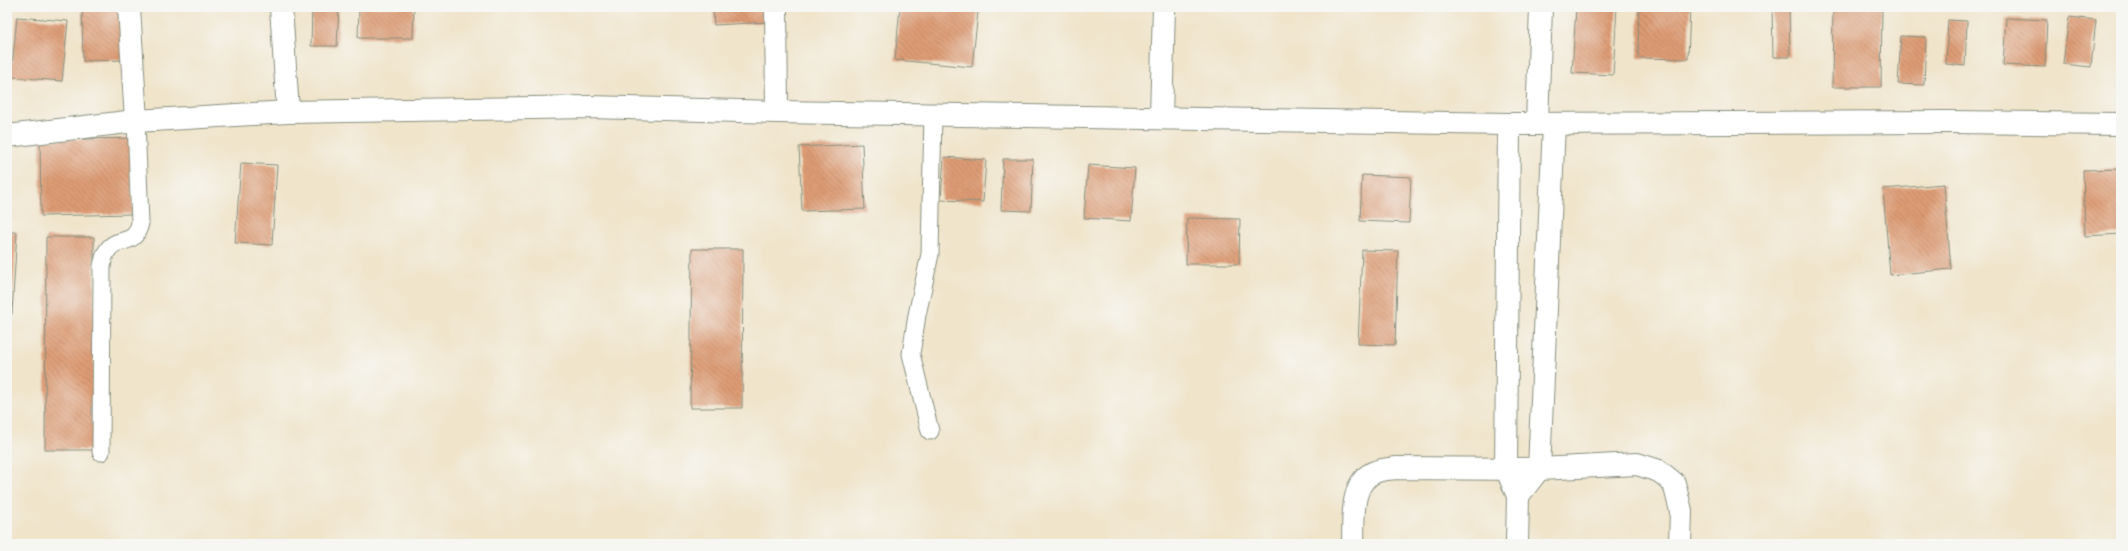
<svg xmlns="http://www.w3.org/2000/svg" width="2128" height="551" viewBox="0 0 2128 551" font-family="Alegreya,serif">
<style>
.building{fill:url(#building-back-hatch)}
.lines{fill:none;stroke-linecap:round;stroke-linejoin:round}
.service-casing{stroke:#88907f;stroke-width:19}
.minor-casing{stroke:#88907f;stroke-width:24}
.service{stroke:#fff;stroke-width:17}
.minor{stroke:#fff;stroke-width:22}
</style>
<defs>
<pattern id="building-back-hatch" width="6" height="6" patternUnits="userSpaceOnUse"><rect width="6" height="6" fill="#de9c75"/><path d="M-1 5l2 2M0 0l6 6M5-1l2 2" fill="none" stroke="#b38061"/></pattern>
</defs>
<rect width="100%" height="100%" fill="#f6f6f2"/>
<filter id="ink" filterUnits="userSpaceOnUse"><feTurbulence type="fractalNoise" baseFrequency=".025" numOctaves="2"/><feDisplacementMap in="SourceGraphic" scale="8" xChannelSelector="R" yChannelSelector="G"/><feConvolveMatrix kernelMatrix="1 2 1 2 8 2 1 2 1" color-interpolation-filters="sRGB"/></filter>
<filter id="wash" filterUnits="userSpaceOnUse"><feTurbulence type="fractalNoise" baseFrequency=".012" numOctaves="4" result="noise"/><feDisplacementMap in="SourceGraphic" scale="16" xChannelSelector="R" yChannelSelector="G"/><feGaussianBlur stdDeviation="0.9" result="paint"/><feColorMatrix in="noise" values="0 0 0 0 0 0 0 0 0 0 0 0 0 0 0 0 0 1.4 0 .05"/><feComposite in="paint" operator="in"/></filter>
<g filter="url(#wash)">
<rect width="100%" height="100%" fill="#f0e4ca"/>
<g id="blocks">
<g class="building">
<polygon points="82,7 125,7 127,60 83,61"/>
<polygon points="312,7 339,7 337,46 311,46"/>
<polygon points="359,7 414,7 413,38 358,38"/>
<polygon points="713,7 770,7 770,22 714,25"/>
<polygon points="900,7 927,7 978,12 972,67 895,60"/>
<polygon points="1576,7 1617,7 1613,75 1572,73"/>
<polygon points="1639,7 1690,7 1688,59 1638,58"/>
<polygon points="1772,7 1789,7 1790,57 1773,57"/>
<polygon points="1833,7 1882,7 1881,87 1832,87"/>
<polygon points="17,17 68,21 62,81 11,77"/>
<polygon points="2069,17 2096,20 2091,67 2063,64"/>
<polygon points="2006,18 2047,20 2045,67 2003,65"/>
<polygon points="1948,20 1967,21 1965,66 1946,64"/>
<polygon points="1901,36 1926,37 1924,85 1898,84"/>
<polygon points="132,138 133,214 41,216 40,140"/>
<polygon points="862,144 865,209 802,211 799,147"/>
<polygon points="944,157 986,160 983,202 941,200"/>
<polygon points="1003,159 1033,159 1031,211 1001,210"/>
<polygon points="241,163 277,165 272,245 235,243"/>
<polygon points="1088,165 1135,168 1131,221 1084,218"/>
<polygon points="2120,169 2121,234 2085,236 2083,170"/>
<polygon points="1362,175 1411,177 1409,223 1360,221"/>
<polygon points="1944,184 1951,269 1890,275 1883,189"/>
<polygon points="1187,218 1240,219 1239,264 1186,264"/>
<polygon points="7,232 17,232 12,314 7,314"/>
<polygon points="46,237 94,237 94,450 45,450"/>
<polygon points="692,249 743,249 742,408 690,408"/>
<polygon points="1362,250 1398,251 1395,345 1358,344"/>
</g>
</g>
</g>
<g filter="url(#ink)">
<use href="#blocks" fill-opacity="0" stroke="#88907f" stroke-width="1"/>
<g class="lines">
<g class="service-casing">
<g id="service">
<polyline points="930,431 911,354 917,315 930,254 933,114"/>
<path d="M101,452L102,266C103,262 104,255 107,251C118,234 134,249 140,223L136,121"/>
</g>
</g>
<g class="minor-casing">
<g id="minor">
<polyline points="129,7 136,121"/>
<polyline points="281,7 288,112"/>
<polyline points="776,7 777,112"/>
<polyline points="1161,117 1164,7"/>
<polyline points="1509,124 1506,468 1518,496 1539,469 1554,124"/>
<polyline points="1537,124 1541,7"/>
<polyline points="7,136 136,121 288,112 589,107 777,112 1509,124 1951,122 2121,124"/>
<path d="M1353,544C1354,521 1349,482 1375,472C1382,469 1390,469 1397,468L1539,469L1637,464L1659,471L1674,483L1681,511L1680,544"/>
<polyline points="1517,544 1518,496"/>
</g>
</g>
<use href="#service" class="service"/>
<use href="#minor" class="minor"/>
</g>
</g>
<rect width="2128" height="551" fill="none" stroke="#f6f6f2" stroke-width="24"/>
</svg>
